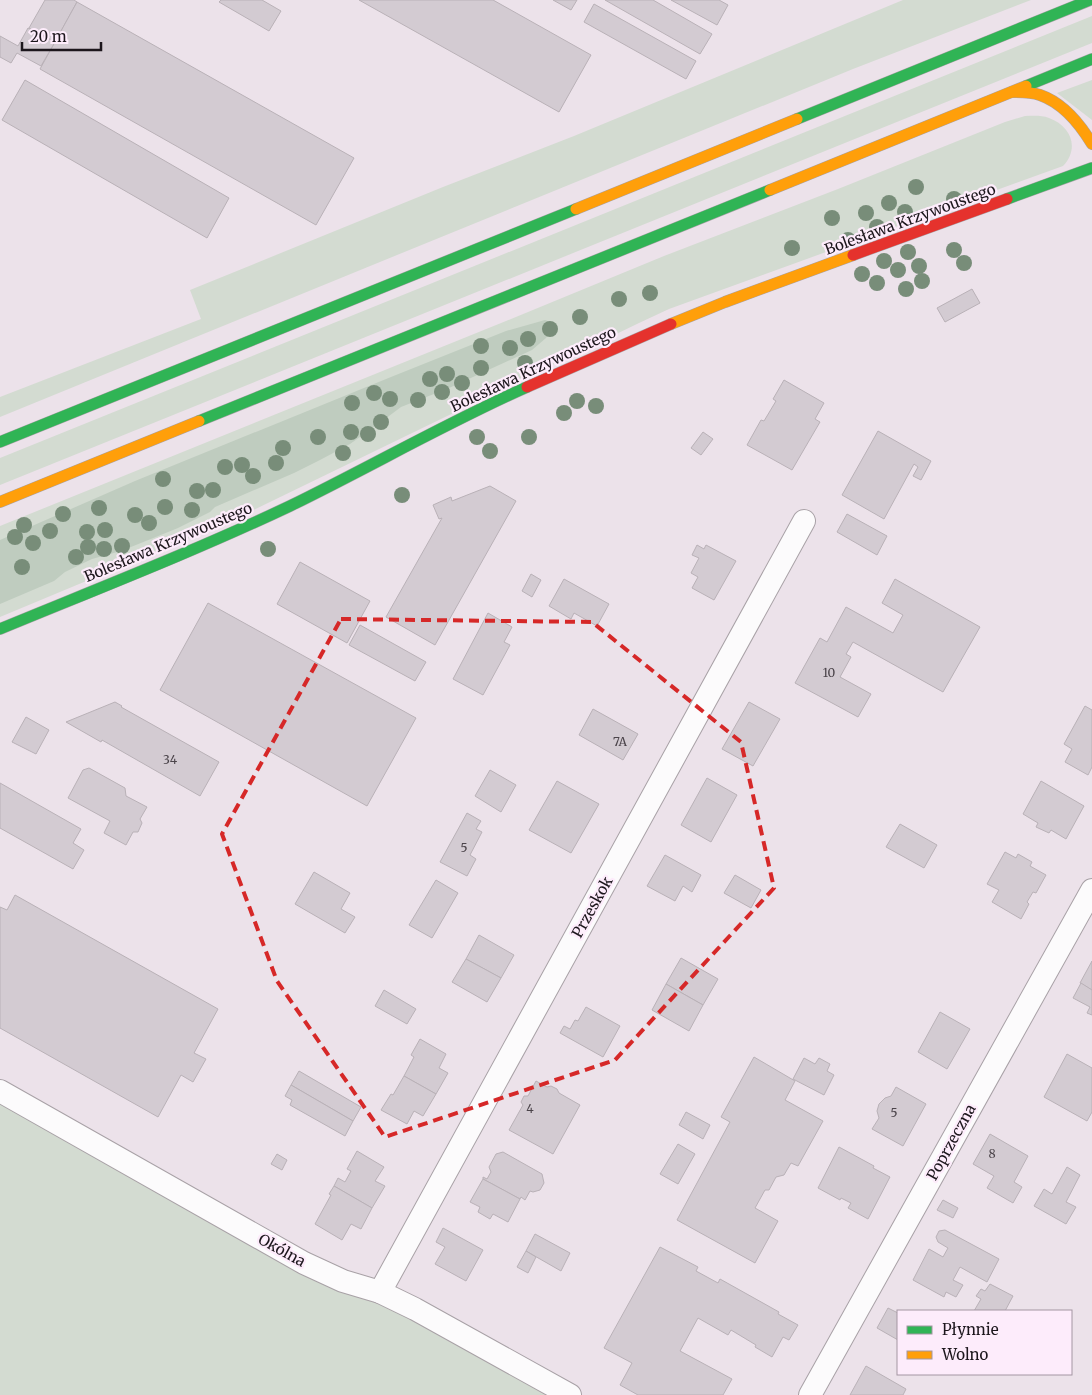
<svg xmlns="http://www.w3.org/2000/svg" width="1092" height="1395" viewBox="0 0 1092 1395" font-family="Merriweather,serif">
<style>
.green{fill:#d3dbd1}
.forest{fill:#bfccbf}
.building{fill:#d3cbd2;stroke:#b9b1b7}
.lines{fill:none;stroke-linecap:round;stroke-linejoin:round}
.street-casing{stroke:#a8a1a6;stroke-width:24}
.fast-casing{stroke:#a8a1a6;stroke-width:12}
.slow-casing{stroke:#a8a1a6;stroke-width:12}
.jam-casing{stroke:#a8a1a6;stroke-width:12}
.street{stroke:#fcfbfc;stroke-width:22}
.fast{stroke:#30b455;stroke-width:11}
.slow{stroke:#ff9f0a;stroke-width:11}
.jam{stroke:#e5322d;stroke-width:11}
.tree{fill:#788d79}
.marked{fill:none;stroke:#d62828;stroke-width:4;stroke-dasharray:10 6;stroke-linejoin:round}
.labels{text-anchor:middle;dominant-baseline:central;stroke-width:4.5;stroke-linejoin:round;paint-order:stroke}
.number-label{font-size:12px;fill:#4b444a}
.street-label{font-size:15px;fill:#1c161c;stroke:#fdecfb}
</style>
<rect width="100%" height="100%" fill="#ece2ea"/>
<g class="green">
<polygon points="903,0 1031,0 853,69 0,417 0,397 201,319 190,290 443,187 574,136"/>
<polygon points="1092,16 1092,43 0,485 0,458"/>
<polygon points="1092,80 1092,120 1057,93"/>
<path d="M1025,116C1033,116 1041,115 1049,118C1071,126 1080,148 1063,166L669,309L639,323L235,519L0,617V526L506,321L664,256L838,189L1005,122Z"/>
<polygon points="0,1103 564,1395 0,1395"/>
</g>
<polygon class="forest" points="545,320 550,322 550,332 546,338 532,350 449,388 401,407 377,425 350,444 320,460 294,473 215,507 210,512 178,528 121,551 92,559 65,572 54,581 0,604 0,540 135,481 391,377 506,331"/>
<g class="building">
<polygon points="45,0 74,0 77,2 55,42 29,28"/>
<polygon points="221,0 262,0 281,11 269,31 219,2"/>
<polygon points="359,0 493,0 591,55 559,112"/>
<polygon points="553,0 577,0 571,10"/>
<polygon points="605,0 653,0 712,34 700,54"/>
<polygon points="671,0 719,0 728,5 717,25"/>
<polygon points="77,2 354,158 316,225 40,69"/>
<polygon points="594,4 696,61 686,79 584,22"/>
<polygon points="28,28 55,42 41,66 17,53 11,63 0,57 0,36 18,46"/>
<polygon points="25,80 229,198 207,238 2,120"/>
<polygon points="972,289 980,303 945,322 937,308"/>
<polygon points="784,380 824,403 815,419 820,422 792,470 747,445 761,420 764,421 776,401 773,399"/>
<polygon points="878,431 931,461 921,480 913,476 918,467 914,464 884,519 842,495"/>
<polygon points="703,432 713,439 701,455 691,448"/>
<polygon points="490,486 516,501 435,645 386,617 442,518 439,519 433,505 451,497 452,501"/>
<polygon points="847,514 887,536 877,555 837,532"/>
<polygon points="697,545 704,549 706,545 736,561 714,600 692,588 698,577 691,573 699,558 692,555"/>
<polygon points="300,562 370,601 347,643 277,604"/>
<polygon points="531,574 541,580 532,597 522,591"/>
<polygon points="564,579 609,604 597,626 574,613 571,619 549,606"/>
<polygon points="895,579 980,627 943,692 853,642 846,654 851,657 840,677 871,694 858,717 795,683 820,638 827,642 846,607 893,633 903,615 882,603"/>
<polygon points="208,603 416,718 367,806 160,690"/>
<polygon points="488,613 512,627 504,642 510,645 483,695 453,679"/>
<polygon points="360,625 426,662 415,681 349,645"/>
<polygon points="115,702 122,706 121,707 219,762 200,796 102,740 101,742 66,722"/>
<polygon points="749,702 780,719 753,766 722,749"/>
<polygon points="1085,706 1092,710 1092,767 1088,775 1065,762 1072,749 1064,744"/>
<polygon points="593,709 638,734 623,760 579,735"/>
<polygon points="26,717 49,730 36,754 12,742"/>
<polygon points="89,768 125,788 126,796 147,807 140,819 142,823 138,832 133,832 126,845 104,833 110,821 68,798 83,770"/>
<polygon points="490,770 516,785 501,812 475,796"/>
<polygon points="707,778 737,795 711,842 681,825"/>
<polygon points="557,781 599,804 571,853 529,830"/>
<polygon points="1041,781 1084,806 1066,839 1051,830 1049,833 1036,827 1038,823 1023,814"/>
<polygon points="0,783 81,829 73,843 84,850 73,869 0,828"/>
<polygon points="467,813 481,821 476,829 482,832 470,855 476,859 467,876 440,862"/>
<polygon points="900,824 937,845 924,868 886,847"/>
<polygon points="1005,852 1016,858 1018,854 1032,862 1030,866 1046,875 1036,893 1033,892 1027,902 1029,904 1021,919 992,902 999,890 987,884"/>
<polygon points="665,855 701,875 692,892 683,886 675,901 647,886"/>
<polygon points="314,872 350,893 341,909 355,917 345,933 295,904"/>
<polygon points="735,875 761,890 751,908 724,893"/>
<polygon points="436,880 458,893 432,938 409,925"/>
<polygon points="15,895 218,1009 194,1053 206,1059 193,1082 181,1075 158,1117 0,1028 0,907 7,910"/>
<polygon points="479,935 514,955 501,978 466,959"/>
<polygon points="681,958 718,979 703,1005 666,984"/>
<polygon points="466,959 501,978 487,1002 452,982"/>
<polygon points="1092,961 1092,990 1080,983"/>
<polygon points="1081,983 1092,990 1092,1015 1087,1013 1090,1007 1073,998"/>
<polygon points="666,984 703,1005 689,1031 652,1010"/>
<polygon points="384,990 416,1009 407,1024 375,1006"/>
<polygon points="586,1007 620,1026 603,1057 560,1033 564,1026 570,1029 575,1020 578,1021"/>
<polygon points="940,1012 970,1029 947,1069 918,1052"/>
<polygon points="420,1039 446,1054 439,1068 448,1073 436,1094 404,1076 414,1057 411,1055"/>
<polygon points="1067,1054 1092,1068 1092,1112 1087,1121 1044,1097"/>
<polygon points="754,1057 795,1081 785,1100 823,1121 798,1166 791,1163 784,1175 776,1177 769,1190 765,1190 755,1208 778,1221 755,1263 677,1220 730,1122 721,1117"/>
<polygon points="804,1058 815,1064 819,1058 830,1064 827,1071 834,1075 824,1095 793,1079"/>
<polygon points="299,1071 361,1107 353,1121 291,1085"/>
<polygon points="404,1076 436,1094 423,1116 414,1111 407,1124 381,1110 391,1094 393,1095"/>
<polygon points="536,1081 547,1087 551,1086 557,1089 559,1093 580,1105 553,1154 509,1130 523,1105 521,1102 524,1096 528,1096"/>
<polygon points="291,1085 353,1121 345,1136 290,1105 292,1100 285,1096"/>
<polygon points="896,1087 926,1104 903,1146 872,1129 879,1118 877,1111 879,1104 885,1098 891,1096"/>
<polygon points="686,1112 710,1125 703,1139 679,1125"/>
<polygon points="990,1134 1028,1156 1014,1182 1022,1187 1013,1203 987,1188 994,1176 973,1164"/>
<polygon points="678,1144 695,1154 678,1184 660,1174"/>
<polygon points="839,1147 874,1166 873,1168 890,1177 868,1219 848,1208 851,1203 841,1198 840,1200 818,1188"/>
<polygon points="357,1151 384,1167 375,1181 385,1186 372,1208 334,1186 338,1178 345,1182 351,1171 347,1169"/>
<polygon points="503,1152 542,1174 544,1183 540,1190 533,1192 530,1191 525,1200 521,1197 520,1199 483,1179 483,1177 487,1179 491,1172 489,1167 496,1154"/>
<polygon points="277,1154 287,1160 282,1170 271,1164"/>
<polygon points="1067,1167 1080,1175 1066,1202 1076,1207 1066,1224 1034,1206 1044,1189 1052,1194"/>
<polygon points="483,1179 520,1199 508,1222 493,1214 490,1219 478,1212 480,1207 470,1202"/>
<polygon points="334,1186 372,1208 361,1229 351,1224 342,1240 315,1224 331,1195 329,1194"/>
<polygon points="943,1200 958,1208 953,1218 937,1210"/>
<polygon points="443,1228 483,1250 466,1281 435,1264 445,1247 436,1242"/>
<polygon points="945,1230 999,1259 987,1282 960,1267 953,1280 963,1285 956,1297 946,1292 944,1297 913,1280 929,1249 943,1257 948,1248 938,1242 936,1237 939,1231"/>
<polygon points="535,1234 570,1253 561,1271 526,1251"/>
<polygon points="660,1247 698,1267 696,1271 718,1283 720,1279 779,1312 778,1314 798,1325 789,1340 783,1337 772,1357 755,1347 756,1345 731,1330 728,1335 698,1318 680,1351 732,1379 723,1395 638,1395 620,1385 632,1363 604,1348"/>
<polygon points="526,1251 536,1257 528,1273 517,1267"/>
<polygon points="990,1284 1013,1296 1005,1311 974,1311 981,1299 976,1296 981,1289 985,1291"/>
<polygon points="888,1308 898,1313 898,1340 877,1328"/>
<polygon points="866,1366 906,1389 903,1395 850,1395"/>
</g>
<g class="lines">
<g class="street-casing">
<g id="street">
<polyline points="0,1091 304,1263 343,1281 380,1292 415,1309 570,1395"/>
<polyline points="380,1292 804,521"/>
<polyline points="810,1395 1092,890"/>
</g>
</g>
<g class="fast-casing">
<g id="fast">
<polyline points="1026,86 1092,59"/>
<polyline points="797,119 1090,0"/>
<polyline points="1007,199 1092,168"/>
<polyline points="199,421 770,190"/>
<polyline points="0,442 576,209"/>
<path d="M0,629C97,589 195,551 290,506C370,467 446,423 527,387"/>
</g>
</g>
<g class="slow-casing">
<g id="slow">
<path d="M1012,92C1021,92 1031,92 1040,95C1063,103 1080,124 1092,144"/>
<polyline points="770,190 1026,86"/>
<polyline points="576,209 797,119"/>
<polyline points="671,324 725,302 853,255"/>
<polyline points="0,502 199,421"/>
</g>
</g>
<g class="jam-casing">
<g id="jam">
<polyline points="853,255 1007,199"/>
<polyline points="527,387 671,324"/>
</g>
</g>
<use href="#street" class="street"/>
<use href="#fast" class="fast"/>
<use href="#slow" class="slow"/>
<use href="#jam" class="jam"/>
</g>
<g class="tree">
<circle cx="916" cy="187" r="8"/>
<circle cx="954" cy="199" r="8"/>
<circle cx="889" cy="203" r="8"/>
<circle cx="905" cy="212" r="8"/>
<circle cx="866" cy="213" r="8"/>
<circle cx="832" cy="218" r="8"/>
<circle cx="877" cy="227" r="8"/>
<circle cx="848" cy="240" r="8"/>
<circle cx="792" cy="248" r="8"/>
<circle cx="954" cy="250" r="8"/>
<circle cx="908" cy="252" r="8"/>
<circle cx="884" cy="261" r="8"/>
<circle cx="964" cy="263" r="8"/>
<circle cx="919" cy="266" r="8"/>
<circle cx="898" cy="270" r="8"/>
<circle cx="862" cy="274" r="8"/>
<circle cx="922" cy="281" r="8"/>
<circle cx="877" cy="283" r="8"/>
<circle cx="906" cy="289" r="8"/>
<circle cx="650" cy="293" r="8"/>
<circle cx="619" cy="299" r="8"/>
<circle cx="580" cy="317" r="8"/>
<circle cx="550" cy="329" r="8"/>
<circle cx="528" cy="339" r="8"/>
<circle cx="481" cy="346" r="8"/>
<circle cx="510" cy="348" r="8"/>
<circle cx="525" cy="363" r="8"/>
<circle cx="481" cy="368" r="8"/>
<circle cx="447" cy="374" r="8"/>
<circle cx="430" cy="379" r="8"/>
<circle cx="462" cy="383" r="8"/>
<circle cx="442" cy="392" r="8"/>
<circle cx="374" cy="393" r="8"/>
<circle cx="390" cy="399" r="8"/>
<circle cx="418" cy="400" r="8"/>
<circle cx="577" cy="401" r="8"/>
<circle cx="352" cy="403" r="8"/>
<circle cx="596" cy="406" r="8"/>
<circle cx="564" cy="413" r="8"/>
<circle cx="381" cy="422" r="8"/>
<circle cx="351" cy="432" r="8"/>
<circle cx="368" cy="434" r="8"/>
<circle cx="318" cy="437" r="8"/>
<circle cx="477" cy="437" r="8"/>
<circle cx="529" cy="437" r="8"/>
<circle cx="283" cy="448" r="8"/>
<circle cx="490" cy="451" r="8"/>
<circle cx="343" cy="453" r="8"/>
<circle cx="276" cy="463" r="8"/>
<circle cx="242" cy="465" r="8"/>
<circle cx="225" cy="467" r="8"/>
<circle cx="253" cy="476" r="8"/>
<circle cx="163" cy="479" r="8"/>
<circle cx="213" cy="490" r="8"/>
<circle cx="197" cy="491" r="8"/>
<circle cx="402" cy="495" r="8"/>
<circle cx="165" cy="507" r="8"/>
<circle cx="99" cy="508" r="8"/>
<circle cx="192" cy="510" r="8"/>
<circle cx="63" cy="514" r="8"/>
<circle cx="135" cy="515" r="8"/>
<circle cx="149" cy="523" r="8"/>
<circle cx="24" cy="525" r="8"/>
<circle cx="105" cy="530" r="8"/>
<circle cx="50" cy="531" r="8"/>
<circle cx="87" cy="532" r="8"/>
<circle cx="15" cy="537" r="8"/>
<circle cx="33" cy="543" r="8"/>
<circle cx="122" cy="546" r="8"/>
<circle cx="88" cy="547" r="8"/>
<circle cx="104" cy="549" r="8"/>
<circle cx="268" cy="549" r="8"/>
<circle cx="76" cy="557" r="8"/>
<circle cx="22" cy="567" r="8"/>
</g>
<path class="marked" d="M341,619L592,622L741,742L774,888L615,1060L385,1137L277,981L222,834Z"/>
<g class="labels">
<g class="number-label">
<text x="829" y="672">10</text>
<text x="620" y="741">7A</text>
<text x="170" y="759">34</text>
<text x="464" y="847">5</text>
<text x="530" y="1108">4</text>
<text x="894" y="1112">5</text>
<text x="992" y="1153">8</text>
</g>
<g class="street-label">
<text transform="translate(910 219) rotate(-20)">Bolesława Krzywoustego</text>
<text transform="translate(533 369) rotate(-25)">Bolesława Krzywoustego</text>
<text transform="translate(168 542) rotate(-23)">Bolesława Krzywoustego</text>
<text transform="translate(592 907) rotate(-61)">Przeskok</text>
<text transform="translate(951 1142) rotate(-61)">Poprzeczna</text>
<text transform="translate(282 1250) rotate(29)">Okólna</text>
</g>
</g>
<rect x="897" y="1310" width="175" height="65" fill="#fdecfb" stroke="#a396a2"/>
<rect x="907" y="1326" width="25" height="8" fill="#30b455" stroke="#a396a2"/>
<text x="942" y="1335" font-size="15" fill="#1c161c">Płynnie</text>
<rect x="907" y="1351" width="25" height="8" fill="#ff9f0a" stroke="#a396a2"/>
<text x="942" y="1360" font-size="15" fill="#1c161c">Wolno</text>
<path d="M22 42v8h79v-8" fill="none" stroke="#1c161c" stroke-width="2.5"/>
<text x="30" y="42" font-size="15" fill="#1c161c" stroke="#fdecfb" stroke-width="4" paint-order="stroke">20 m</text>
</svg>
